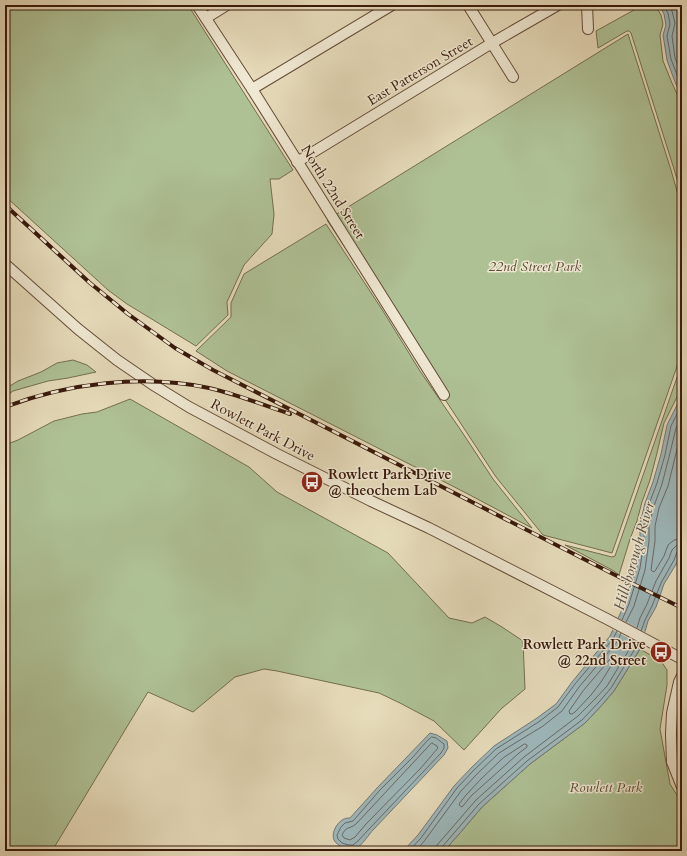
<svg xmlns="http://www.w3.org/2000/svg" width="687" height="856" viewBox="0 0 687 856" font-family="Cardo,serif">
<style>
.green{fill:#aec195;stroke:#746d50}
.water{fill:#9db8bc;stroke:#757875}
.pier{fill:#e6dbba}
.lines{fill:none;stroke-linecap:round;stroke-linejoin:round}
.shore{stroke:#6b6864;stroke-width:1}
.minor-casing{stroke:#644a37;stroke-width:12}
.minor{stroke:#efe8d2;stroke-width:10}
.rail-casing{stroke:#39190b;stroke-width:4}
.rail{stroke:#efe8d2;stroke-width:2.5;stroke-dasharray:8;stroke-linecap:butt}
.labels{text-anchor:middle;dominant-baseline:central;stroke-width:3;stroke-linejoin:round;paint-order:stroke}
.street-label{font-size:14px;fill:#39190b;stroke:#efe8d2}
.park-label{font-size:14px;font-style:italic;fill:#5c4b34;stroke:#efe8d2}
.poi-label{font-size:14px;font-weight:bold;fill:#39190b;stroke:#efe8d2;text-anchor:start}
.water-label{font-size:15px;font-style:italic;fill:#574940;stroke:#efe8d2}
</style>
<rect width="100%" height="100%" fill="#e6dbba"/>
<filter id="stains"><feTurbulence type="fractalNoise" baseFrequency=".005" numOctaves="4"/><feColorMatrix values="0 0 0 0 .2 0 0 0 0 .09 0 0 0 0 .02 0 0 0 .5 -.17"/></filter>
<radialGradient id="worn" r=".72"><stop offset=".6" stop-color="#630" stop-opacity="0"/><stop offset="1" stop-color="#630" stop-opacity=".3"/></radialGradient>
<g class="green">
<polygon points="5,5 188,5 293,170 279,179 270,179 274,214 272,234 244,265 227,302 228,315 196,346 127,304 108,290 5,196"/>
<polygon points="643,5 655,5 661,15 663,24 660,35 663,61 672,83 682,105 682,196 674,169 631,33 629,31 627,31 598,48 596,31"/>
<polygon points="628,34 671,170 682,209 682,352 612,553 543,535 496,477 327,220"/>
<polygon points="326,224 383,311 420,371 462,432 493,479 532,528 468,494 227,371 196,351 231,317 231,303 244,274"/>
<polygon points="73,360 87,365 96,372 68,378 48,381 13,391 5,397 5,389 18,381 41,372 57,363"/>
<polygon points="682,363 682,387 664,423 657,453 650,480 642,502 637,521 630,539 619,575 614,571 565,545 612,557 615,556"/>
<polygon points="130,399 249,467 277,492 388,553 449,618 472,623 485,617 502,627 523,641 525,689 501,709 464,750 434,721 400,703 379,693 277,671 264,669 235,677 193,712 148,692 52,851 5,851 5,445 18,440 54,421 82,414 97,412"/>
<polygon points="640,649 661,661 667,670 667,685 660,729 670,784 682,803 682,851 444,851 460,833 482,807 530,764 585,723 602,705 614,691"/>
</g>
<g class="water">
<polygon points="659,5 682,5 682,97 675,82 667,60 663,35 666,25 664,14"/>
<polygon points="682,395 682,549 678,561 664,584 656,607 648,621 640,649 614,691 602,705 585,723 530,764 482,807 460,833 444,851 403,851 418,835 454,786 471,768 494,746 537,718 556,704 572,682 610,636 625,603 637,567 640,540 640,524 645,503 653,482 661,454 667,425"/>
<path d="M430,733L437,735L447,741L448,748L444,755C421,780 397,804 374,829C368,835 363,845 355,849C348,851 337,846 334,840C331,833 337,822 344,819C346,818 348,818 350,818L377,788Z"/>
</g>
<polygon class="pier" points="616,617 647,633 643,646 611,629"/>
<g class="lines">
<g class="shore">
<polyline points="663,5 668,13 670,24 667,36 671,59 682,88"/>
<polyline points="669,5 672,11 675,23 672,36 675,58 682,75"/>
<polyline points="676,5 679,10 681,23 679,37 682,58"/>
<polyline points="682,429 668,486 659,508 655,526 655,541 651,570 652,571 654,572 655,571 664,556 668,545 674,540 682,539"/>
<polyline points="622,620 629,604 640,568 644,541 644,524 649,504 657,483 665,455 671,426 682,404"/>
<polyline points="626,622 634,606 645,570 649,541 649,525 654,506 662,484 669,457 676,428 682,416"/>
<polyline points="637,628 640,618 647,604 656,581 669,558 672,550 676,546 682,545"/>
<polyline points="641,631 645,620 652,606 661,583 674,560 677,552 679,550 682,550"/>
<polygon points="614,655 616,656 616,658 601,682 591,695 575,712 572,714 570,714 569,711 583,691"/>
<polygon points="432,737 436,738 444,744 444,748 441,753 370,828 358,841 353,845 349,845 342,843 338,839 337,835 341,827 345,823 353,821 380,790 413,757 427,741"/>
<path d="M432,743L437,746L438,748L420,769L366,824L355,837L350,840L344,838L342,835C346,826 350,829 356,824L384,794Z"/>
<polygon points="525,744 527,745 527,747 519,753 471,796 462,807 460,806 459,804 466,795 481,779 503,758"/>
<polyline points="409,851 421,838 457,788 473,771 496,749 540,721 558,707 575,684 613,639 617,631"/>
<polyline points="416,851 425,840 461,791 477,774 499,753 543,726 562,711 579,687 617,642 621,633"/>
<polyline points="436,851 436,847 438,844 476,800 524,757 578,716 595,699 607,686 632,645 633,640"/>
<polyline points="441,851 442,847 479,804 527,761 582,720 599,702 611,688 636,647 638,642"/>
</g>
<g class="minor-casing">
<g id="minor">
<polyline points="197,5 252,89 444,395"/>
<polyline points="468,5 513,77"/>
<polyline points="587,5 588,29"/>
<polyline points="206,18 227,5"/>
<polyline points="252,89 392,5"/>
<polyline points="297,162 492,43 558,5"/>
<polyline points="5,264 78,329 117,360 155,386 189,407 277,454 371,501 429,528 607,619 682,659"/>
<polyline points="682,676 679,682 672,713 671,734 672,762 682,787"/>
</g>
</g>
<use href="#minor" class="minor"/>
<g class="rail-casing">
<g id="rail">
<polyline points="5,205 90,283 128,314 175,348 213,370 623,579 682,608"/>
<path d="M5,407C68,383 143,374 209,388C236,394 263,405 290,414"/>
</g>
</g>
<use href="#rail" class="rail"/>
</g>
<defs>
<g id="bus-disc" transform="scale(1.15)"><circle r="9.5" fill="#8f2418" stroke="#efe8d2"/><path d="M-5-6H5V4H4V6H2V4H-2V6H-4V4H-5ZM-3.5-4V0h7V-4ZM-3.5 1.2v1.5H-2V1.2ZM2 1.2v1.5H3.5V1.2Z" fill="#fff"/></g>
</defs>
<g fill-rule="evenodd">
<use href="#bus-disc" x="312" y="482"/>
<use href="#bus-disc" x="661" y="652"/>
</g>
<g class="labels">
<g class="street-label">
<text transform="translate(420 71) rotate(-31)">East Patterson Street</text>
<text transform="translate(333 192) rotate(58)">North 22nd Street</text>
<text transform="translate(263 430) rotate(28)">Rowlett Park Drive</text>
</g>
<g class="park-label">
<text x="535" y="266">22nd Street Park</text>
<text x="606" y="787">Rowlett Park</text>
</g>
<g class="poi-label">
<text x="328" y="474">Rowlett Park Drive<tspan x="328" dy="16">@ theochem Lab</tspan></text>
<text x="646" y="644" text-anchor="end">Rowlett Park Drive<tspan x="646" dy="16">@ 22nd Street</tspan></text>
</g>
<g class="water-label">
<text transform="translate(634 556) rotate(-74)">Hillsborough River</text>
</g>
</g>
<rect width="687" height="856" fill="none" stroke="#e6dbba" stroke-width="20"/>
<rect x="6" y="6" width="675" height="844" fill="none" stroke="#39190b" stroke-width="2"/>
<rect x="10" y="10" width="667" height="836" fill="none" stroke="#39190b"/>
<rect width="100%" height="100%" filter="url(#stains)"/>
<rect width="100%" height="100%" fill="url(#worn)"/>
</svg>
